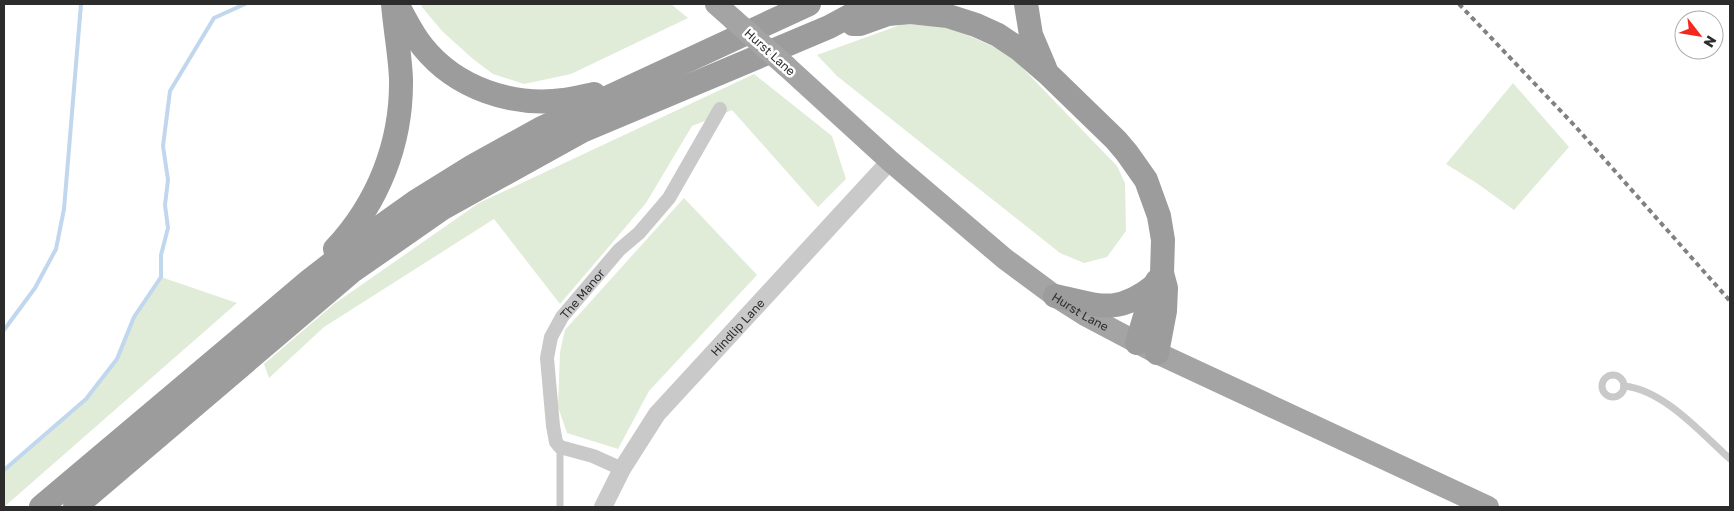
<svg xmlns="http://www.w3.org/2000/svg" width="1734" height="511" viewBox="0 0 1734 511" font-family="'Golos Text',sans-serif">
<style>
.green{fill:#e0ecd7}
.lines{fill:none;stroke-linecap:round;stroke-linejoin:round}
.stream{stroke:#c1d7ee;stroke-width:4}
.service{stroke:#c9c9c9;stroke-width:7}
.minor{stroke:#c9c9c9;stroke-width:14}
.tertiary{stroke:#c9c9c9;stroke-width:18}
.primary{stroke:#a4a4a4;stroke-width:22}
.trunk{stroke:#9c9c9c;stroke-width:24}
.rail{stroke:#818181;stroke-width:4;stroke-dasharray:5 4;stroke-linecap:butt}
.primary-bridge{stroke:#a4a4a4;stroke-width:22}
.labels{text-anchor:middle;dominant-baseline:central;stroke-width:5;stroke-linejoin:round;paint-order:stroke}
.street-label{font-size:12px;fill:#2c2c2c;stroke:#fff}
</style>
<rect width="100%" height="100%" fill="#fff"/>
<g class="green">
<polygon points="421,4 671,4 688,18 571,74 524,84 493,74 473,59 442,31 422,7"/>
<polygon points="903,24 950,27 1009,54 1117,166 1125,183 1126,231 1107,257 1084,263 1060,253 837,76 817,55"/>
<polygon points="754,74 832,136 846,179 818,207 732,110 692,126 646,203 560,304 494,219 324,327 269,378 264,364 334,304 479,203"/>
<polygon points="1513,83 1569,147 1514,210 1478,184 1446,164"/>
<polygon points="684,198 757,275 649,391 618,449 567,433 558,407 560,352 565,330"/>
<polygon points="161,277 237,303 4,507 4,470 86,399 117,359 134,317"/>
</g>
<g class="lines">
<g class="stream">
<polyline points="4,330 35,288 56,249 64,209 81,4"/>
<polyline points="4,470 86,399 117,359 134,317 161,277 161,255 168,228 165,205 168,180 163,146 170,91 214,18 245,4"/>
</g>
<g class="service">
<circle cx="1613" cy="386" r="11"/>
<path d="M1624,386C1664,390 1701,433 1730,459"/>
<polyline points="560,507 560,447"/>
</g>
<path class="minor" id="s1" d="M622,469L593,456L560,447L556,442L553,426L547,358L551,337L562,317L619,250L639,233L669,198L720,109"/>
<path class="tertiary" id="s2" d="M603,507L622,469L657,414L890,161"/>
<g class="primary">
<polyline points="716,4 734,20"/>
<path id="s3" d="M786,66L890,161L1005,259L1055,296L1085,315L1157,353L1488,507"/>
</g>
<g class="trunk">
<path d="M397,4C405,18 412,34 423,47C456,88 512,107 564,100C574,99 584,96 594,94"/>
<polyline points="1026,4 1031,35 1045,68"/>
<polyline points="853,24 860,24 888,14 910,12 948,16 976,25 998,35 1019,49 1048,74 1116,140 1127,153 1146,180 1159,216 1163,240 1162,273 1166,288 1165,311 1157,353"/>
<path d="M335,249C378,203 402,143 401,79C400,54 395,29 393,4"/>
<path d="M1055,296C1098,305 1116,316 1154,286"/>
<polyline points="1137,343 1154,286 1157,281"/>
<polyline points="41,507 309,281 363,239 415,202 473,166 540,129 809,4"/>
<polyline points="75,507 351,272 443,208 582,131 829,27 872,4"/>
</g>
<polyline class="rail" points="1459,4 1575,126 1730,301"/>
<polyline class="primary-bridge" points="734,20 786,66"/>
</g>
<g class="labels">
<g class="street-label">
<text transform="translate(770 52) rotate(42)">Hurst Lane</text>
<text stroke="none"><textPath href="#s1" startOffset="232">The Manor</textPath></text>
<text stroke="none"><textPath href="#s3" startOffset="384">Hurst Lane</textPath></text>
<text stroke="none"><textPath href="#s2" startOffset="226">Hindlip Lane</textPath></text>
</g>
</g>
<rect width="1734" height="511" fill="none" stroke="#2c2c2c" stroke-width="10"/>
<g transform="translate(1699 35) rotate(121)"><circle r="24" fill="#ffffff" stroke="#ababab"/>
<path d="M0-4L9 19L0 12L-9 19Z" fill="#f6271b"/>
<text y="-8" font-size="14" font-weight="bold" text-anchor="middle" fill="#2c2c2c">N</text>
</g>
</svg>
